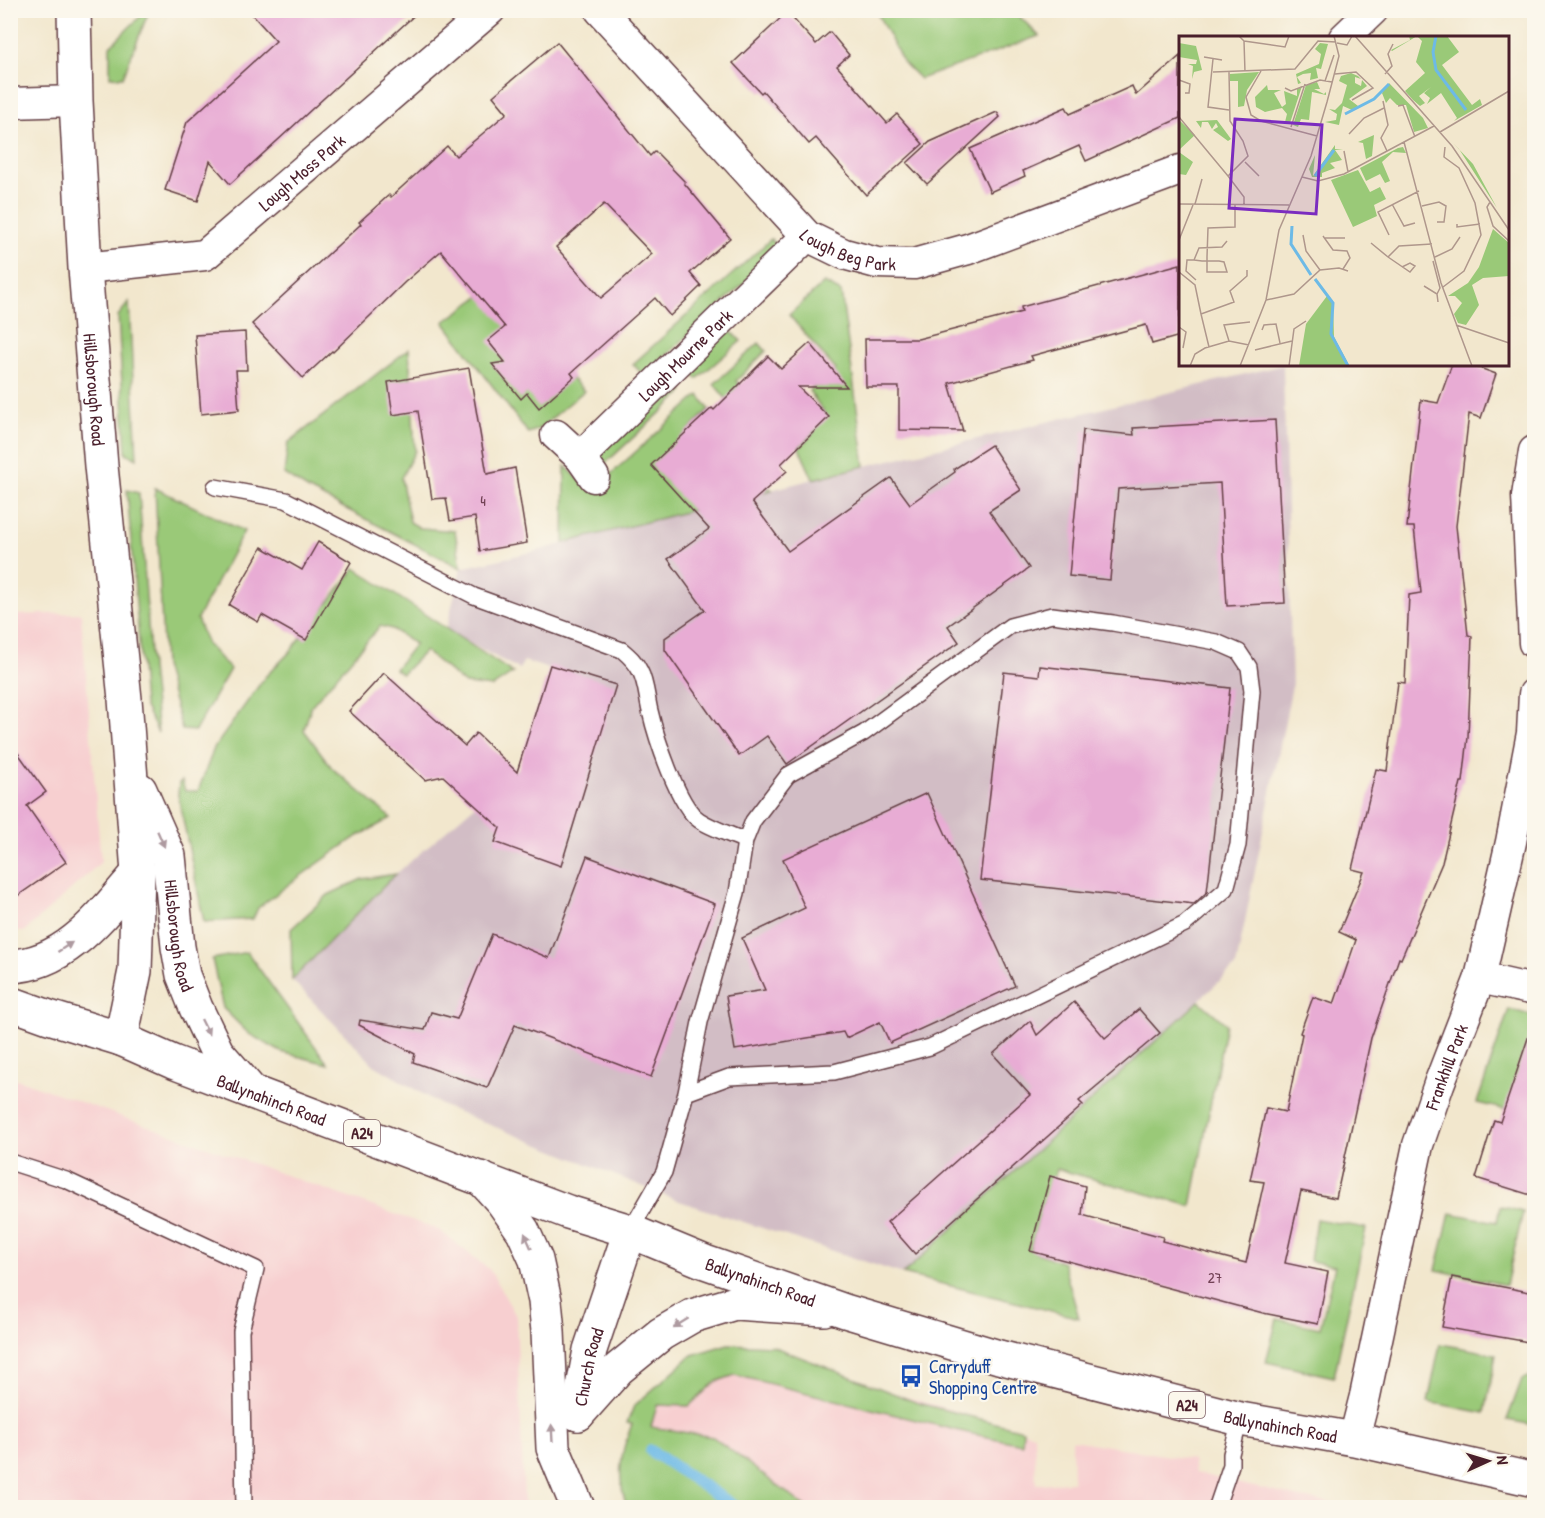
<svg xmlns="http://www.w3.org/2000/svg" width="1545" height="1518" viewBox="0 0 1545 1518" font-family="'Patrick Hand',sans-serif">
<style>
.built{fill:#f7cfd0}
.industrial{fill:#d2bdc5}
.green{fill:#9ac978;stroke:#727452;stroke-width:1.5}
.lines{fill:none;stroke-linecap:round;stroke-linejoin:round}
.stream{stroke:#6dbae6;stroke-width:12}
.building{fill:#e8acd4;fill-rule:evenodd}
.service-casing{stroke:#633d43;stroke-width:18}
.minor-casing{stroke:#633d43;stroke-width:33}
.secondary-casing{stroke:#633d43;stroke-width:36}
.trunk-casing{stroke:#633d43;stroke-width:36}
.service{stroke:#fff;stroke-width:15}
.minor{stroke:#fff;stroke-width:30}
.secondary{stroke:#fff;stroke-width:33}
.trunk{stroke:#fff;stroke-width:33}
.oneway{fill:#ae9aa0}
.labels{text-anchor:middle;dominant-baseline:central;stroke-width:4.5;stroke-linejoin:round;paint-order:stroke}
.number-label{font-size:15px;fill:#724255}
.shield{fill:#fbf7ec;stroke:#7f6065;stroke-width:1.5}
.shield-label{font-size:16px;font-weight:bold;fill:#4a1f2b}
.street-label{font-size:18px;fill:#4a1f2b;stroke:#fbf7ec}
.transit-label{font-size:18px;fill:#164399;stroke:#fbf7ec;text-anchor:start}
.inset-river{fill:none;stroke:#6dbae6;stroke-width:3}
.inset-road{fill:none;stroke:#af978c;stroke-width:1.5}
.view{fill:#7b2cbf;fill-opacity:0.15;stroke:#7b2cbf;stroke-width:3}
.inset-edge{fill:none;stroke:#4a1f2b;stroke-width:3}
</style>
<rect width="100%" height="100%" fill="#fbf7ec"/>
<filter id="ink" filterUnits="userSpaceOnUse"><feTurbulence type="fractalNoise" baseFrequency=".0167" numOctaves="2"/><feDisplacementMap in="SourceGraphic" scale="12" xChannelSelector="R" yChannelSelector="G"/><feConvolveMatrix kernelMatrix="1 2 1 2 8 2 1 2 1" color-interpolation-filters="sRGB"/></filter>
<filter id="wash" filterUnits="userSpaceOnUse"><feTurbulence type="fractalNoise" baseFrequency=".008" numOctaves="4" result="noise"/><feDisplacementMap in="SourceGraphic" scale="24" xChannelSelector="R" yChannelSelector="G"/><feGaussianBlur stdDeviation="1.35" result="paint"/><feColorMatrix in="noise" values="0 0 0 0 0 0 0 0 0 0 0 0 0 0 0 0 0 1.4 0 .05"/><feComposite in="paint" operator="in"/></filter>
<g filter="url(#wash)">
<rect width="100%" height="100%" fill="#f2e7cd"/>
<g class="built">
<polygon points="81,613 101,862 24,932 10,930 10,615"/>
<polygon points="11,1077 439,1230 490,1270 516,1316 524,1498 526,1507 11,1508"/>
<polygon points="772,1346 886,1391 1034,1434 1036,1484 1073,1482 1072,1440 1193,1460 1195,1473 1301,1498 1359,1507 806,1507 713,1437 627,1423 704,1351"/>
</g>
<polygon class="industrial" points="1283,365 1292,686 1236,966 903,1274 679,1201 443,1106 374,1065 292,980 396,874 519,767 549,669 524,661 519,669 446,631 461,568 533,552 640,523 865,466"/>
<g class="green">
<polygon points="146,11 149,11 123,77 110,77 110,46"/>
<polygon points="876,11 1014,11 1039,36 920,79 903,62"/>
<polygon points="771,239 780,250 644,376 633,364"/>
<polygon points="824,283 841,292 865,466 813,479 799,448 827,416 809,391 836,370 789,315"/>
<polygon points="486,292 584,391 539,429 528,433 444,322"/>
<polygon points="129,302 137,459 126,453 118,316"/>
<polygon points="727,328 741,341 697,379 685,367"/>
<polygon points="759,343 766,351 736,381 751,398 737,412 714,384"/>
<polygon points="409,349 415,451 401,478 410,522 420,528 455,531 461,568 309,490 284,474 288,443"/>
<polygon points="677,380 684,391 599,469 592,459"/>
<polygon points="699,395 709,409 654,467 749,472 772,490 564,543 565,466 592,491"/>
<polygon points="155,488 244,531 197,619 207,644 230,669 195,731 182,730 164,666"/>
<polygon points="127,490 139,493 151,668 158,733 144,705"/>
<polygon points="355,568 513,673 492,687 465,684 425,651 402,674 395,669 415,644 392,629 380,626 311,706 304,730 332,768 391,818 353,839 292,882 258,908 253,919 204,922 178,795 179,783 182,781 185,791 198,791 214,748 265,677 289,653"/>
<polygon points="396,874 392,878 292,980 291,929 328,895 362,879"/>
<polygon points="247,952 328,1064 281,1052 249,1034 223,1008 212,959"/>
<polygon points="1199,1001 1226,1024 1191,1206 1057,1169 1043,1204 1030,1250 1063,1263 1079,1318 903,1274"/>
<polygon points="1509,1009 1534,1016 1534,1116 1477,1103"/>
<polygon points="1500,1206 1523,1212 1506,1285 1436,1270 1450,1213 1497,1222"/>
<polygon points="1316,1219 1366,1228 1334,1377 1266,1362 1277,1319 1320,1328 1335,1266 1310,1261"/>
<path d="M728,1344L772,1346L918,1403L1023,1430L1022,1444L968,1433L735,1375L715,1382L689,1406L657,1405L651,1427L713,1437L806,1507H627C616,1476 620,1454 632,1424L627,1423L634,1406L692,1355Z"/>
<polygon points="1440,1344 1496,1354 1485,1413 1428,1402"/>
<polygon points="1534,1375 1534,1425 1507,1420 1522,1379"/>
</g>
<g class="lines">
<polyline class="stream" points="651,1451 737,1508"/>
</g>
<g id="blocks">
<g class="building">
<polygon points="248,10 420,10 230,184 210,161 198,201 165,190 187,122 276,41"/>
<polygon points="787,12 816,44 830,32 849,55 837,66 887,123 897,114 923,144 866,195 816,138 809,144 763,91 761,93 733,63"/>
<path d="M557,42L650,156L655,151L685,182L684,183L730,238L690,273L701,286L670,316L655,298L571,373L574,377L539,408L527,393L521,399L492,364L505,362L488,341L505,327L441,251L405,282L333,352L332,351L303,378L252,324L361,224L359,222L389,195L391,197L447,146L456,156L507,113L493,96ZM604,204L652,254L601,298L556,247Z"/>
<polygon points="1180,56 1180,118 1086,161 1079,146 1023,171 1025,176 990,192 970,149 1066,107 1070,114 1132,86 1136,95"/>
<polygon points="997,112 1000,117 927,184 907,163 930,142"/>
<polygon points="1180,264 1180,336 1152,344 1146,325 1031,356 1033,360 949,383 963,431 899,430 899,387 866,387 865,339 918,339 1022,312 1021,307"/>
<polygon points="245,332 247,370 236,370 239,410 201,414 195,335"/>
<polygon points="810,343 847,387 798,387 829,417 781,464 787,471 752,502 788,551 891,478 910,504 955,472 954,469 991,445 1021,490 989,511 1029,568 948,626 959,642 787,764 767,736 739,756 665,650 665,638 705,610 668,559 709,529 651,465 712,408 714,410 768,356 781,369"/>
<polygon points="1452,364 1469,364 1496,374 1481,418 1469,414 1456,526 1468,635 1472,636 1468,737 1463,782 1461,782 1442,863 1401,959 1399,958 1371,1038 1336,1198 1301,1191 1285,1263 1328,1272 1318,1324 1263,1313 1030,1251 1050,1176 1085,1186 1082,1215 1163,1237 1162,1241 1246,1263 1264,1182 1250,1180 1266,1108 1286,1112 1302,1034 1300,1033 1313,997 1334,1004 1356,940 1339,932 1364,872 1352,869 1376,769 1387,771 1398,682 1405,683 1409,595 1421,593 1414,527 1407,527 1421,400 1438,403"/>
<polygon points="469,368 487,474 515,468 527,543 480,551 475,517 450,521 446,498 432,499 418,411 393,415 388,382"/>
<polygon points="1275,420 1285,603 1227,606 1220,483 1118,489 1110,580 1069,576 1083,430 1134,435 1133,428"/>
<polygon points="318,542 351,562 306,640 262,615 258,622 229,605 262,547 302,570"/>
<polygon points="550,665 616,685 561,866 495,842 500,828 443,776 425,780 349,711 384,673 465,746 476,733 517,772"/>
<polygon points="1040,666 1230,688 1207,892 1194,904 980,880 1004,672 1039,676"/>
<polygon points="10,742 46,792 27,806 66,862 10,901"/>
<polygon points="927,793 1015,986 890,1043 880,1022 846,1038 843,1032 735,1050 726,996 765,990 742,938 805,908 783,859"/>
<polygon points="587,856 715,904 651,1077 515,1025 487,1088 413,1062 415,1054 359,1025 360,1020 425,1030 431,1012 457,1019 492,934 549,958"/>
<polygon points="1074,1002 1105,1038 1139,1009 1160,1033 1079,1101 1083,1105 915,1254 887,1222 1030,1095 993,1054 1030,1021 1037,1035"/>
<polygon points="1529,1035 1534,1035 1534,1196 1476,1178 1494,1120 1500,1122"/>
<polygon points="1452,1277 1534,1293 1534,1343 1442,1327"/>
</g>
</g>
</g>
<g filter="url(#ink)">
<use href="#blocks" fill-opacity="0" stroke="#633d43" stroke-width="1.5"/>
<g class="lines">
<g class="service-casing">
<g id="service">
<path d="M215,487L286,500L474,596L622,650C629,656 636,662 640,671C646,682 647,699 650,711C656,737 678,806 699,820C713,829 730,834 745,841"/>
<polyline points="10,1162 66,1180 256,1269 241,1331 244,1508"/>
<polyline points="630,1231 664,1172 686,1093 700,1022 737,893 745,841 753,821 788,775 864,733 1010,626 1052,615 1113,623 1216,642 1239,652 1249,667 1252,691 1238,845 1226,889 1185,924 930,1047 834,1072 729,1077 686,1093"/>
<polyline points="1217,1506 1231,1465 1231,1454 1240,1419"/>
</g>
</g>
<g class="minor-casing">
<g id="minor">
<path id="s1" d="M600,10L807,236L844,254L877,263L914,264L968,249L1180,170"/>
<polyline points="1344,38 1373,10"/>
<polyline points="10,103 76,101"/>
<path id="s2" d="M85,268L205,255L490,10"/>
<polyline points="556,435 580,457"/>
<polyline points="1534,451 1527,496 1534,643"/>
<path id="s3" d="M594,477L580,457L807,236"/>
<polyline points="1480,978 1534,990"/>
<path id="s4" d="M1354,1439L1365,1396L1418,1145L1439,1084L1480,978L1511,842L1532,733L1534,694"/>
</g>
</g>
<g class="secondary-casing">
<g id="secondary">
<path id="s5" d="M74,10L76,101L85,268L101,466L125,699L138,873L135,971L121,1039"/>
<path id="s6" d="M140,790L169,856L178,947L183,975L196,1008L217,1052L252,1092"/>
<path d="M10,966C67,965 104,912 138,873"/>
<polyline points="481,1178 502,1201 523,1231 536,1260 545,1301 548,1331 553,1448 578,1508"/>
<polyline points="578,1414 618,1369 661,1334 692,1316 735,1303 824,1309"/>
<path id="s7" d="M578,1414L590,1350L630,1231"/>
</g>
</g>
<g class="trunk-casing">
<g id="trunk">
<path id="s8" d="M10,1003L49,1017L121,1039L173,1062L568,1212L630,1231L705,1262L845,1311L999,1357L1240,1419L1354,1439L1534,1480"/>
</g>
</g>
<use href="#service" class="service"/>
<use href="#minor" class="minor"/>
<use href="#secondary" class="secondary"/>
<use href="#trunk" class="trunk"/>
</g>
<defs><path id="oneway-solid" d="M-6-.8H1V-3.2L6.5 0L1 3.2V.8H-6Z" transform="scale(1.5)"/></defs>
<g class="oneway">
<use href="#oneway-solid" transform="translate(161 839) rotate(66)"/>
<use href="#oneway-solid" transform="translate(65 947) rotate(-33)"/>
<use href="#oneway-solid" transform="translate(205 1027) rotate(64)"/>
<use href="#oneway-solid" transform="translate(528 1241) rotate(-114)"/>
<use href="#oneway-solid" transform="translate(681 1323) rotate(148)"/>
<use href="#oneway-solid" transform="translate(552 1433) rotate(-93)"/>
</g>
</g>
<defs>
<g id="bus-bare" transform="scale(1.8)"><path d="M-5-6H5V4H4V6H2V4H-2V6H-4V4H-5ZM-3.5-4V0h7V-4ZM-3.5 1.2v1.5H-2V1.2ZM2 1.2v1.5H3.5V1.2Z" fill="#1a4fb4" stroke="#fbf7ec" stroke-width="2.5" paint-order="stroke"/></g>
</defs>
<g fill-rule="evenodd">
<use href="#bus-bare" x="911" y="1376"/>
</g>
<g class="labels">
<g class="number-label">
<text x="483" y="500">4</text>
<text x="1215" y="1277">27</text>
</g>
<g class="shield">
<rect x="344" y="1120" width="36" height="26" rx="4.5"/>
<rect x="1169" y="1392" width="36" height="26" rx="4.5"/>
</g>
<g class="shield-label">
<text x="362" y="1133">A24</text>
<text x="1187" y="1405">A24</text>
</g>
<g class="street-label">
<text stroke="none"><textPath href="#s2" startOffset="248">Lough Moss Park</textPath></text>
<text stroke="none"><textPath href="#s1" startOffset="351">Lough Beg Park</textPath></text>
<text stroke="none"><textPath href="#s3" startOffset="171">Lough Mourne Park</textPath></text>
<text stroke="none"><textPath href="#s5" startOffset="380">Hillsborough Road</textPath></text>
<text stroke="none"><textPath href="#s6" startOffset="152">Hillsborough Road</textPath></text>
<text stroke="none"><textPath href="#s4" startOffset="384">Frankhill Park</textPath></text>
<text stroke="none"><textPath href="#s8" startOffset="279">Ballynahinch Road</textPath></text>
<text stroke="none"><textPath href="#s8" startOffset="801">Ballynahinch Road</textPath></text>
<text stroke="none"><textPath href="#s7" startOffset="48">Church Road</textPath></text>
<text stroke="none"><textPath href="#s8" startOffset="1341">Ballynahinch Road</textPath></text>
</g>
<g class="transit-label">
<text x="929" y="1366">Carryduff<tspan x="929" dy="21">Shopping Centre</tspan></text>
</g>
</g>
<g transform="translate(1179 36)">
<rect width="330" height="330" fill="#f2e7cd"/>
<path d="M230,0H268L280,16L263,29L293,69L301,63L303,69L275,85L278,82L262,57L248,68L251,62L245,57L252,51L240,60L246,67L241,70L234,64L226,55L246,37L237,26L243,5L238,0L213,15L212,14L231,4ZM0,7L17,10L23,34L15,36L13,43L14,30L9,28H17L18,24L0,21ZM141,7L149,8L142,33L137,32L139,42L131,44L132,37L124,38L118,41L122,47L119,48L117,38L140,28L142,18L136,13ZM80,36L68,54L65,70L59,71V45H51V38ZM172,37L179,40L182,43L176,41V47L182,50L183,44L188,50L170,63L179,70L173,74L164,70L160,89L146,86L157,84L158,78L150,73L156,74L163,67L168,49L160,45L162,40ZM138,46L141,53H135L145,58L147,56V59L133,56L130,84L122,83L119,91L114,89L127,49ZM210,47L244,82L249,92L235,96L227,69H218L211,62L207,67L203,57ZM88,49L89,54H102L95,57L103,71L107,68L105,55L118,60V53L123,50L111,87L106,86L108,78L103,72L86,76L77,71L76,61ZM0,84L16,99L0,114ZM38,84L52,103L49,105L34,94L39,91L37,87L33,93L29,86H23L22,92L17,85ZM195,99L193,120L187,123L184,107L179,106ZM274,107L294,128L318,172L280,113ZM156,109V113L164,114H156L163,124L151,127L156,132L143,137V141H133L130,133L136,119L134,140ZM219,112L224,111L227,117L214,116L203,126L211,145L206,147L201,138L187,145L181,132ZM0,116L14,126L7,139L0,138ZM179,134L191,156L201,151L207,163L195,169L198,180L174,191L152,144ZM314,193L330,207V240L304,242L293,249L300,269L287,289L279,287L275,278L283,267L276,260H269L289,247L300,231ZM148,260L154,267L155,301L170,329L120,330L127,288Z" fill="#9ac978"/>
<path class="inset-river" d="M257,0L254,16L257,34L287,74M166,78L195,63L210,48M136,140L155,114M113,190L112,208L132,239M136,243L154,267L152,298L169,330"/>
<path class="inset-road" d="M60,0L65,5L66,36M176,0L273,110L330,194M65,5L106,11L110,0M158,7L168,9L173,0M25,21L43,24M34,23L29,71L50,74M82,35L67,61L72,79L82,85L138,100M34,36L116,33L139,5L157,6M156,38L177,36L194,52L173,64M206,38L213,30L209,18L214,8M0,44L11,48L10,57H6M146,45L155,19M106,52L112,55L141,44L153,46M204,65L209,89L202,102L208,115M219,70L224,69L236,101M0,81L49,140L65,161V168M112,91L126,48M261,96L330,55M170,98L185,82L205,72M225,106L262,247L293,330M165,115L169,136M66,126L80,140M49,140L69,120L64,105L51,85L50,36M123,141L139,145L165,138L255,90M311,166L308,171L314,190L330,205M0,168L110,169M16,168L23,143M213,168L225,190L236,187M243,170L260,166L267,170L265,186H258M278,188V191L301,188M124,199L127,215L141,234M210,199L199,176L240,155M144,200L154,214L168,215L171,222L164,233M145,202H166M0,204L14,169M192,207L209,221L231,236L236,230L231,227L223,231M209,221L220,210L253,208M256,221L273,213L281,201M15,224L20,212L43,211L48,205M254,225L261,252L258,258M0,236L16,249L22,278M17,244L7,235L8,224H15L23,225H40L45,226L48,236H28V221L29,192L56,191V168M245,250L258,258L259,266M264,251L285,235L302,199L296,167L280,132L265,121L266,111M87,264L115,258L141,234L160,232L169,235M277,289L330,307M0,291L7,296L4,312M83,294L85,289L97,288L101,307M50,305L45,289L71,286M30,311L22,278L55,266L51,255L68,240V234M76,314L113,305M11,330L16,318L26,312L50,305L70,309M61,330L87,264L100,194L132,120L148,66L160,20L155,0M110,330L115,293L127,285"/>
<path class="view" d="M56,83L143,89L137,178L50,172Z"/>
<rect width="330" height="330" class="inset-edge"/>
</g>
<rect width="1545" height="1518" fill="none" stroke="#fbf7ec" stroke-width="36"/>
<g transform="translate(1488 1461) rotate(86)" stroke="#fbf7ec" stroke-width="4.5" paint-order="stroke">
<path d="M0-4.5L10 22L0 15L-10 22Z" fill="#4a1f2b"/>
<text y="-9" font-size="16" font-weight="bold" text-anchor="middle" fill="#4a1f2b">N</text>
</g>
</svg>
